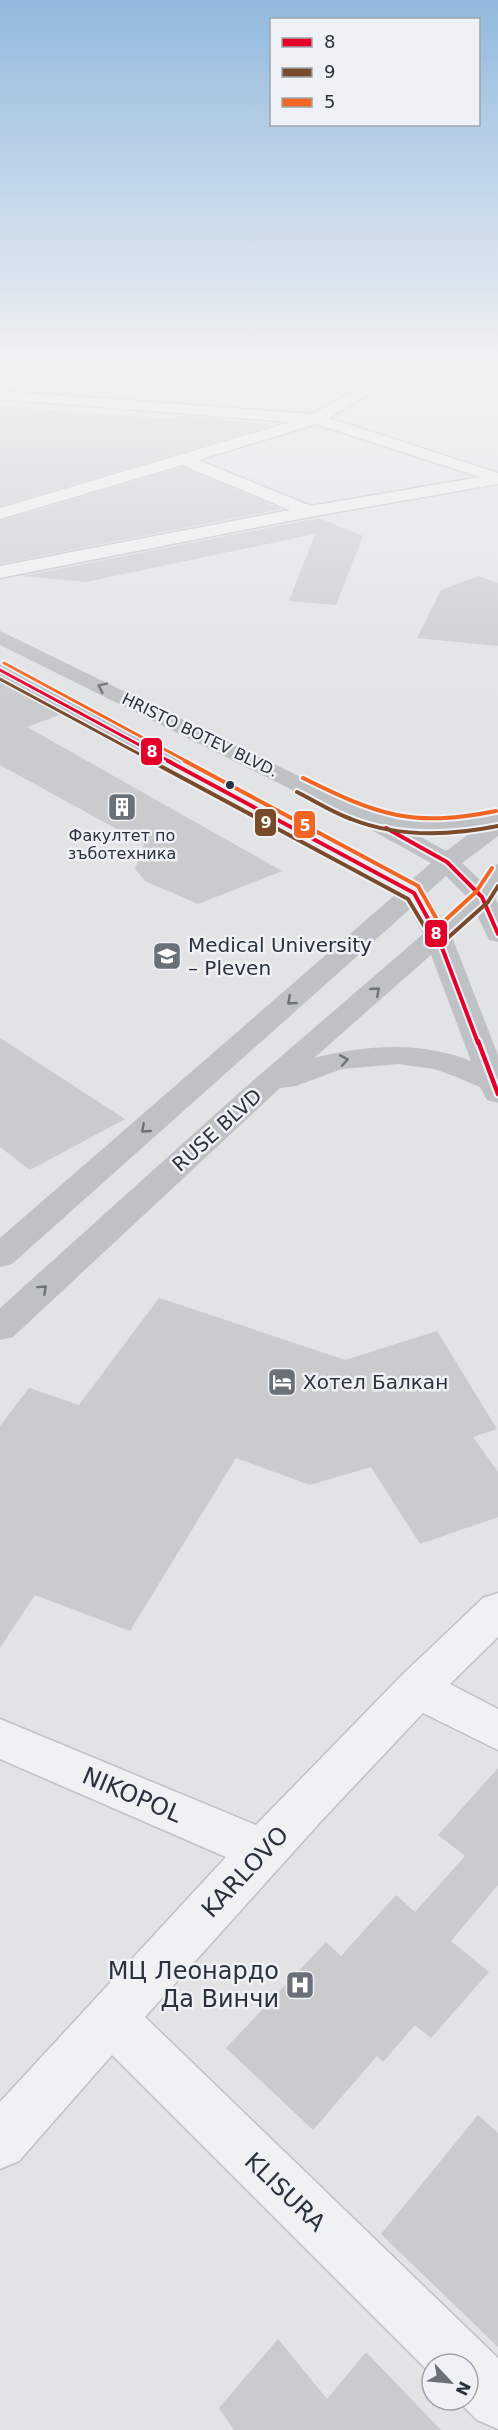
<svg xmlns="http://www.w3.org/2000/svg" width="498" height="2430" viewBox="0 0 498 2430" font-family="'DejaVu Sans',sans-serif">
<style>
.building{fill:#c9cbcd}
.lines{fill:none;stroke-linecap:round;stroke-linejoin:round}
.street-casing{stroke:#bfc1c3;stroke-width:3}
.street{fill:#f0f1f2;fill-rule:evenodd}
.secondary{fill:#bfc2c5;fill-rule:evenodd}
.bus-1-far2-casing{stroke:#eef1f5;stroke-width:6}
.bus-1-far1-casing{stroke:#eef1f5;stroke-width:8}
.bus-1-casing{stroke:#eef1f5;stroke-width:9}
.bus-2-far1-casing{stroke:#eef1f5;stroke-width:6}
.bus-2-casing{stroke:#eef1f5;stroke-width:8}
.bus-3-far1-casing{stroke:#eef1f5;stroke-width:6}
.bus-3-casing{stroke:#eef1f5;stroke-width:8}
.bus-1-far2{stroke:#e4002b;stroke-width:3}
.bus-1-far1{stroke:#e4002b;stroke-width:4}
.bus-1{stroke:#e4002b;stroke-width:4.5}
.bus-2-far1{stroke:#7a4b2a;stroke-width:3}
.bus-2{stroke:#7a4b2a;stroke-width:4}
.bus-3-far1{stroke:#f26522;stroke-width:3}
.bus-3{stroke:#f26522;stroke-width:4}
.oneway{stroke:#6c737a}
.bus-dot{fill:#29323d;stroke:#eef1f5;stroke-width:2}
.labels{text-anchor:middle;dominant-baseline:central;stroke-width:5;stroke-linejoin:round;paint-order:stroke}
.far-street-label{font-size:16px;fill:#29323d;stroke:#eef1f5}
.far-poi-label{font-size:16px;fill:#29323d;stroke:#eef1f5}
.poi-label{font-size:20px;fill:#29323d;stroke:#eef1f5;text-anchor:start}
.street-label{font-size:20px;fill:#29323d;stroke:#eef1f5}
.near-street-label{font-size:24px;fill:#29323d;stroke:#eef1f5}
.near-poi-label{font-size:24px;fill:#29323d;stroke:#eef1f5;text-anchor:end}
.line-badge{stroke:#eef1f5;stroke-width:2}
.badge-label{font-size:16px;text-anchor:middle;font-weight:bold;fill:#fff}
</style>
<rect width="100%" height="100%" fill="#e1e3e5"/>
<g class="building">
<polygon points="0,406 169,419 182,416 276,424 0,506"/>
<polygon points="182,467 282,509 0,564 0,521"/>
<polygon points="319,518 363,536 336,605 289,601 315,534 86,582 22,576"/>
<polygon points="478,576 498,583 498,646 417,638 441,590"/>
<polygon points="0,681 62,714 27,727 282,871 198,904 145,881 135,869 144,844 0,765"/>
<polygon points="0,1038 125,1119 30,1170 0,1147"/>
<polygon points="159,1298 345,1360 437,1331 497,1429 473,1437 498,1472 498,1517 420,1544 371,1467 310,1485 236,1458 130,1631 35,1595 0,1648 0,1426 29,1388 79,1405"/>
<polygon points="498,1768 498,1885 451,1941 489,1972 431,2038 415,2025 383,2062 377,2056 313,2130 226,2048 326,1942 341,1956 396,1895 415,1912 465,1856 438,1835"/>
<polygon points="478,2115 498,2133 498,2347 381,2234"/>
<polygon points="278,2339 327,2399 366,2352 441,2430 234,2430 219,2408"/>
</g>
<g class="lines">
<g class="street-casing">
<g id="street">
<path d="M396,367H413L329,418L498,473V484L309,517L0,578V566L290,510L182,465L0,519V508L291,422L0,399V391L313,414ZM316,424L480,477L311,506L198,460Z"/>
<polygon points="498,1593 498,1637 450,1684 498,1709 498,1750 423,1713 323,1819 145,2017 498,2358 498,2429 477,2420 457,2400 468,2400 468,2364 432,2364 432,2375 112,2055 19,2161 0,2169 0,2102 226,1857 0,1759 0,1719 256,1825 402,1675 483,1598"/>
</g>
</g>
<use href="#street" class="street"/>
<path class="secondary" d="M0,631L379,815L387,813L443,819L498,811V836L462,863L480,880L489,867L498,864V892L495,897L498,904V942L489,940L477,915L452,937L498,1055V1103L487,1100L480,1087L454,1076L434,1069L398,1064L342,1069L296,1086L280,1088L13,1337L0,1340V1308L241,1091L423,934L410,909L12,1264L0,1267V1238L396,894L0,678V664L410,881L431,863L353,820L0,645ZM474,830L446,851L410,831L443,833ZM446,876L467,897L441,919L427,893ZM431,955L471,1061C419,1041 367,1045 314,1058Z"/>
<g class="bus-1-far2-casing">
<polyline id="bus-1-far2" points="0,670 171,762"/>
</g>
<g class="bus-1-far1-casing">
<g id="bus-1-far1">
<polyline points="168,761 414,893 438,937 478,1043"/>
<polyline points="386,828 447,862 482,897 498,934"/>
</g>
</g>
<g class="bus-1-casing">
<polyline id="bus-1" points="478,1041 498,1094"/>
</g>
<g class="bus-2-far1-casing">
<polyline id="bus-2-far1" points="0,679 154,762"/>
</g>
<g class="bus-2-casing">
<g id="bus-2">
<polyline points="151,761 408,899 435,944 442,943 488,902 498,886"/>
<path d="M297,792C315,801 332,812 351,819C399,838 449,836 498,826"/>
</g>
</g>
<g class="bus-3-far1-casing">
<polyline id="bus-3-far1" points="4,663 188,762"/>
</g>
<g class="bus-3-casing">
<g id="bus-3">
<polyline points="185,761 418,886 440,925 476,892 492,868"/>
<path d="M303,778C378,815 411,828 496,811"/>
</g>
</g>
<use href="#bus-1-far2" class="bus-1-far2"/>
<use href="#bus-1-far1" class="bus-1-far1"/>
<use href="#bus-1" class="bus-1"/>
<use href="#bus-2-far1" class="bus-2-far1"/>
<use href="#bus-2" class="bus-2"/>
<use href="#bus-3-far1" class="bus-3-far1"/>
<use href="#bus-3" class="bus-3"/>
</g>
<defs><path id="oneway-chevron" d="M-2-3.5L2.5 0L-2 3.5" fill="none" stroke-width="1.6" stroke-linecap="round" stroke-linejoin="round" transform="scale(1.5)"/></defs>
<g class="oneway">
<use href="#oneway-chevron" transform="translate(102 687) rotate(-154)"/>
<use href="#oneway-chevron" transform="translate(376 991) rotate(-41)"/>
<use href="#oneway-chevron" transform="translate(291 1001) rotate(139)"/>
<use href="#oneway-chevron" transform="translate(344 1060) rotate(-10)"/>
<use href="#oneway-chevron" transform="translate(145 1129) rotate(139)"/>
<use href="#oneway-chevron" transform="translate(43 1289) rotate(-42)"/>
</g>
<linearGradient id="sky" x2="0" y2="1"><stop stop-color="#91b9de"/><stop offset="0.52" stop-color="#f2f2f3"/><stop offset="1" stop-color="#f2f2f3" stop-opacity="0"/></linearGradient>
<rect width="498" height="707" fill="url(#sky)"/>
<defs>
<g id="building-square" transform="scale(1.5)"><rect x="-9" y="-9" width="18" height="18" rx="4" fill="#697078" stroke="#eef1f5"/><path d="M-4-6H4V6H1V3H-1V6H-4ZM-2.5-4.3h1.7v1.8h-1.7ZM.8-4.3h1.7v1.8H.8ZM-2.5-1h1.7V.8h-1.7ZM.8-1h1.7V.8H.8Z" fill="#fff"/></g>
<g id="university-square" transform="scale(1.5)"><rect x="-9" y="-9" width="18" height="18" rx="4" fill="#697078" stroke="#eef1f5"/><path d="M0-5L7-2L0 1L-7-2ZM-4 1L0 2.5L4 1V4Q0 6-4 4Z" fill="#fff"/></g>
<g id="hotel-square" transform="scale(1.5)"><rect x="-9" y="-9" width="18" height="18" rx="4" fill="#697078" stroke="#eef1f5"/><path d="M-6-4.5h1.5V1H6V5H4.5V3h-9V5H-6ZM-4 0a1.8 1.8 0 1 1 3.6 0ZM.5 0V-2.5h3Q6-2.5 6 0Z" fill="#fff"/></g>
<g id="hospital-square" transform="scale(1.5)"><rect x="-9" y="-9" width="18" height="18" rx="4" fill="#697078" stroke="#eef1f5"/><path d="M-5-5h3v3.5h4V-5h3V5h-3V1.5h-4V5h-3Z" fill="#fff"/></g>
</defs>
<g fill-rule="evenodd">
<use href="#building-square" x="122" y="807"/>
<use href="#university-square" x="167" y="956"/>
<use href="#hotel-square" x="282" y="1382"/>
<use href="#hospital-square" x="300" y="1985"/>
</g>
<circle class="bus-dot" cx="230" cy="785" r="5"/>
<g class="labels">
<g class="far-street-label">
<text transform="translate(200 735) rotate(26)">HRISTO BOTEV BLVD.</text>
</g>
<g class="far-poi-label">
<text x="122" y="835">Факултет по<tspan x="122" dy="18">зъботехника</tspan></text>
</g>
<g class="poi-label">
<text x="188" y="945">Medical University<tspan x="188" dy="23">– Pleven</tspan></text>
<text x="303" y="1382">Хотел Балкан</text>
</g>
<g class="street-label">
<text transform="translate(217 1130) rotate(-42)">RUSE BLVD</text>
</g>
<g class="near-street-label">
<text transform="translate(132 1795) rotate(23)">NIKOPOL</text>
<text transform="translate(245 1872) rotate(-47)">KARLOVO</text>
<text transform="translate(285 2192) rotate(44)">KLISURA</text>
</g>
<g class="near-poi-label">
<text x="279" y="1971">МЦ Леонардо<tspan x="279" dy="28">Да Винчи</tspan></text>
</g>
</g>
<g class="line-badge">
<rect x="140" y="737" width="23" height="29" rx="6" fill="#e4002b"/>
<rect x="254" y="808" width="23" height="29" rx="6" fill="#7a4b2a"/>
<rect x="293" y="810" width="23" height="29" rx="6" fill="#f26522"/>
<rect x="424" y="919" width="24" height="29" rx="6" fill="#e4002b"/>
</g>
<g class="badge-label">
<text x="152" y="757">8</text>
<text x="266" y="828">9</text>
<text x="305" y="831">5</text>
<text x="436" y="939">8</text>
</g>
<rect x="270" y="18" width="210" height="108" fill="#eef1f5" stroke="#9fa5ab" stroke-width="1.5"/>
<rect x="282" y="38" width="30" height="9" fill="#e4002b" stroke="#9fa5ab" stroke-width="1.5"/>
<text x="324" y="48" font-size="18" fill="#29323d">8</text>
<rect x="282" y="68" width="30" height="9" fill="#7a4b2a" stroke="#9fa5ab" stroke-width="1.5"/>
<text x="324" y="78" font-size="18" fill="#29323d">9</text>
<rect x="282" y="98" width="30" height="9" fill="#f26522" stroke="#9fa5ab" stroke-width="1.5"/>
<text x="324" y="108" font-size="18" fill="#29323d">5</text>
<g transform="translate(450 2382) rotate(116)"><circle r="28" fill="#eef1f5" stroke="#9fa5ab" stroke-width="1.5"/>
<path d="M0-4.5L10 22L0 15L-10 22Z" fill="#697078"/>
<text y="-9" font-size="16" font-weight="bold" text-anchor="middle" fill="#29323d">N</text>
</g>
</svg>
